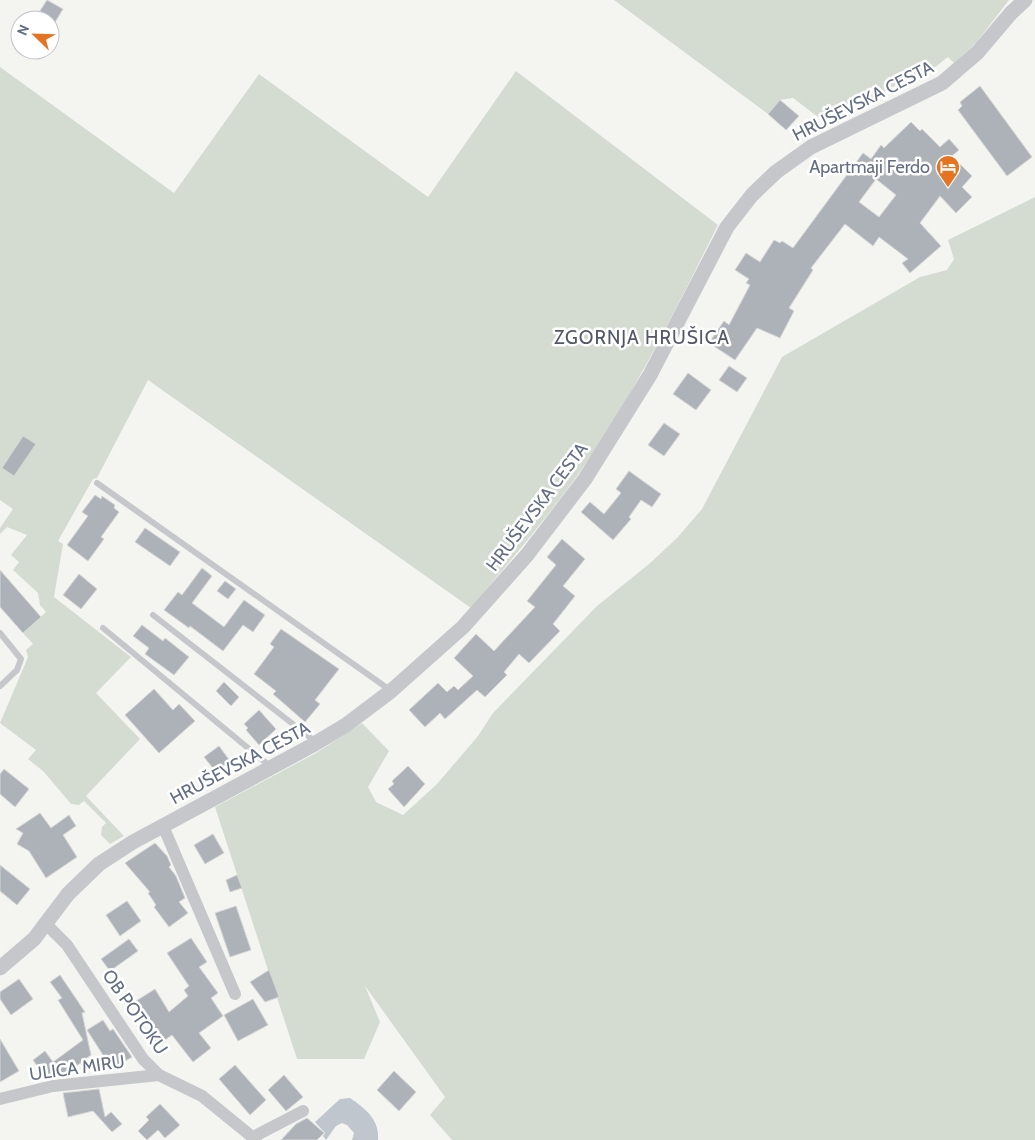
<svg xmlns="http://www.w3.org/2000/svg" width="1035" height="1140" viewBox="0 0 1035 1140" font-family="Cabin,sans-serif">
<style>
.green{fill:#d4dcd2}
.water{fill:#bfc6cd}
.building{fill:#adb2b9;stroke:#d6d6d4;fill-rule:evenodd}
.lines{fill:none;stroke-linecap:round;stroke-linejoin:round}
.service{stroke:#c5c7cb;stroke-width:6}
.minor{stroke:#c5c7cb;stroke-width:12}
.tertiary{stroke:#c5c7cb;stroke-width:15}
.labels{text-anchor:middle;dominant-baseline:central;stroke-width:5;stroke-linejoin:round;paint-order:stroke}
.street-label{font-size:18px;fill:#636f82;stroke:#fff}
.poi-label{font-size:18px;fill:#636f82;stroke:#fff;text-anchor:end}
.neighbourhood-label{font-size:19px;letter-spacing:1px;fill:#515967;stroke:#fff}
</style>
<rect width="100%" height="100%" fill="#f4f5f1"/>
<g class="green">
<polygon points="614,0 1009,0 976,43 954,63 948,57 930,71 889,88 848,117 830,126 793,98 780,100 768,114"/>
<path d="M0,67L174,193L259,74L428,197L516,71L718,225C683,295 649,364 608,430C569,493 518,551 471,608L148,380L97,478L93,479L58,541L63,544L54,597L131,657L96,693L140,739L86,796L124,836L110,844L101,835L102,827L106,823L84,801L79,805L71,804L44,772L28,759L36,750L0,723L28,657L26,650L33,644L23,633L46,612L40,605L38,593L13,570L19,562L11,555L27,535L7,527L0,534V528L13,509L0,500Z"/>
<polygon points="1035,197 1035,1140 452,1140 430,1115 445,1097 365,986 380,1022 364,1059 297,1059 215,807 316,753 362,723 389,751 368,787 376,802 403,815 437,784 478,736 493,713 597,606 649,564 677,538 702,509 782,357 920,277 947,270 954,259 948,240"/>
</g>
<path class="water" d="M350,1098C365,1108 380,1120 378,1140H352L354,1133L347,1125L342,1123L336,1126L326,1140L323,1136L325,1133L315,1122L340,1099Z"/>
<g class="building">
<polygon points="47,0 63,9 54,24 38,14"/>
<polygon points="980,86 1032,157 1007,176 958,110 962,106 960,102"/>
<polygon points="780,100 799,116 786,130 768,114"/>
<path d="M911,122L920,131L922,129L940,147L949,139L959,150L952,156L972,176L962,187L972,197L956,213L940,196L920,223L941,246L910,273L902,263L908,259L879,237L873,246L845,224L811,268L813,270L789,308L794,311L780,338L757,328L735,360L709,343L724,321L729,325L750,285L746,283L749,279L735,270L746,253L760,262L774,240L780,243L782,241L793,248L863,153L871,159L881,145L884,148ZM876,179L896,195L879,217L859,202Z"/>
<polygon points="729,366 747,378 737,392 719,380"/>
<polygon points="688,373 711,390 696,410 673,394"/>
<polygon points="664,423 680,434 664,456 648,445"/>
<polygon points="23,436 36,444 14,476 2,468"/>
<polygon points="629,471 661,494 652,507 641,500 629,517 631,519 613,540 581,512 590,502 604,514 621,493 616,489"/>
<polygon points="95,495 101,499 102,496 115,505 114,508 119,512 101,537 104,539 88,561 67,545 88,516 82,512"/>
<polygon points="145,528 180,552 170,566 135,542"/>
<polygon points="562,539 585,559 563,586 575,596 553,624 560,631 529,663 519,654 504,672 507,675 485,697 477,690 445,719 440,713 425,727 409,710 438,683 447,692 454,686 458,690 473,676 454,658 476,634 494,651 535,607 527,601 556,565 547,557"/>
<polygon points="202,568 212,576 192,603 224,627 244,600 265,615 253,632 243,625 223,651 190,626 189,628 164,610 178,592 182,595"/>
<polygon points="0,570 41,617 23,633 0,607"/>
<polygon points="79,574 97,589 81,609 63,595"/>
<polygon points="225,581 236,589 228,599 217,591"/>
<polygon points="142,625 163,641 165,638 189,657 174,675 145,654 149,648 133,636"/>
<polygon points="281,629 339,669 315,700 320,704 305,722 273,694 276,691 254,674 274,647 270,644"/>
<polygon points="224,682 239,697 231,706 216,691"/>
<polygon points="154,689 173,710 179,704 195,721 159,753 125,715"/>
<polygon points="259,710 276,729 259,745 246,730 248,728 244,724"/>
<polygon points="219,746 230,761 216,772 204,757"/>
<polygon points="408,766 425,784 404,807 388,789 394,784 392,781"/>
<polygon points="4,769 29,789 15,807 0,794 0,774"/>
<polygon points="40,813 51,828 69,815 76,826 63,835 77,857 46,878 29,851 17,844 23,833 16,829"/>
<polygon points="213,834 224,853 205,864 194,845"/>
<polygon points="155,843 167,856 171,865 169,867 176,876 185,898 179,902 188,913 169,927 154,907 156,905 148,893 150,892 125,863"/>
<polygon points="0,865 30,889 17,905 0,891"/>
<polygon points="237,875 242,888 230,892 226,880"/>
<polygon points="127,901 141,921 120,936 106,915"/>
<polygon points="236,906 251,950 230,957 215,913"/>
<polygon points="191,938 207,962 199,967 218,993 211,998 223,1016 199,1033 211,1048 193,1062 172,1035 158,1045 145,1032 151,1026 136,1001 155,989 169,1012 188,996 184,990 189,986 167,953"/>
<polygon points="129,939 138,951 110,971 101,959"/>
<polygon points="269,970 279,997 265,1002 250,982"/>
<polygon points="60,975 85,1012 82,1013 91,1055 62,1077 55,1078 53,1075 46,1079 33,1060 45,1051 53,1062 83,1040 58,1000 62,998 50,982"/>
<polygon points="19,979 33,999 11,1015 0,999 0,992"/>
<polygon points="253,999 268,1025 238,1041 224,1015"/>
<polygon points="103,1020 110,1031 113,1029 132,1057 112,1069 87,1030"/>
<polygon points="0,1039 19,1071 0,1082"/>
<polygon points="235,1065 266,1100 250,1115 219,1079"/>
<polygon points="394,1071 416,1092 399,1111 377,1090"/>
<polygon points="284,1075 303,1097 286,1111 268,1090"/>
<polygon points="99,1089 105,1117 111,1112 122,1124 112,1132 93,1111 68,1117 63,1093"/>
<polygon points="160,1104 180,1125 165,1138 158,1130 147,1140 138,1131 149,1120 146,1117"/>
<polygon points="307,1118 324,1133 317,1140 281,1140 296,1124"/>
</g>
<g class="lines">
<g class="service">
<polyline points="97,483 390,690"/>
<polyline points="153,615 316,742"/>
<polyline points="103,628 271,767"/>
<polyline points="0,633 21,659 17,670 0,686"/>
</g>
<g class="minor">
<polyline points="163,826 235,994"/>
<polyline points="47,925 67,945 143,1059 159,1075 202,1096 256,1140"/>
<polyline points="0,1099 53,1086 159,1075"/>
<polyline points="253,1137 303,1111"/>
</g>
<polyline class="tertiary" points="0,968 34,939 68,894 99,864 133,842 311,746 346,725 391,691 463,627 527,555 585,479 650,375 727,227 752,195 776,172 811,147 942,83 978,52 1011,13 1025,0"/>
</g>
<defs>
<g id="hotel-pin" transform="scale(1.25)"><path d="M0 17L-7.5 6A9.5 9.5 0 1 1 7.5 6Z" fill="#e47422" stroke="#fff"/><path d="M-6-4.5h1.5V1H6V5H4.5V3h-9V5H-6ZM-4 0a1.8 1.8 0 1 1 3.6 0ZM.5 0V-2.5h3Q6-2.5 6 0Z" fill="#fff"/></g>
</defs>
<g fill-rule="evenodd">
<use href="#hotel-pin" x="948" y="167"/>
</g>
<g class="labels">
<g class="street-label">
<text transform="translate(863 101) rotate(-27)">HRUŠEVSKA CESTA</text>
<text transform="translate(537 507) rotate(-53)">HRUŠEVSKA CESTA</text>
<text transform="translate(240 763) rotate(-28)">HRUŠEVSKA CESTA</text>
<text transform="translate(135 1012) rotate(55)">OB POTOKU</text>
<text transform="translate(77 1068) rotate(-8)">ULICA MIRU</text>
</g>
<g class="poi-label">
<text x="930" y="167">Apartmaji Ferdo</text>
</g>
<g class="neighbourhood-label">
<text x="642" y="337">ZGORNJA HRUŠICA</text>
</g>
</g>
<g transform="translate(35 35) rotate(293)"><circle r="24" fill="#ffffff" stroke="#c1c5cd"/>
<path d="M0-4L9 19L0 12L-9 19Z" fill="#e47422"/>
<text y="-8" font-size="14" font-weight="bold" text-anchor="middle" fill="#636f82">N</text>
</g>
</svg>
